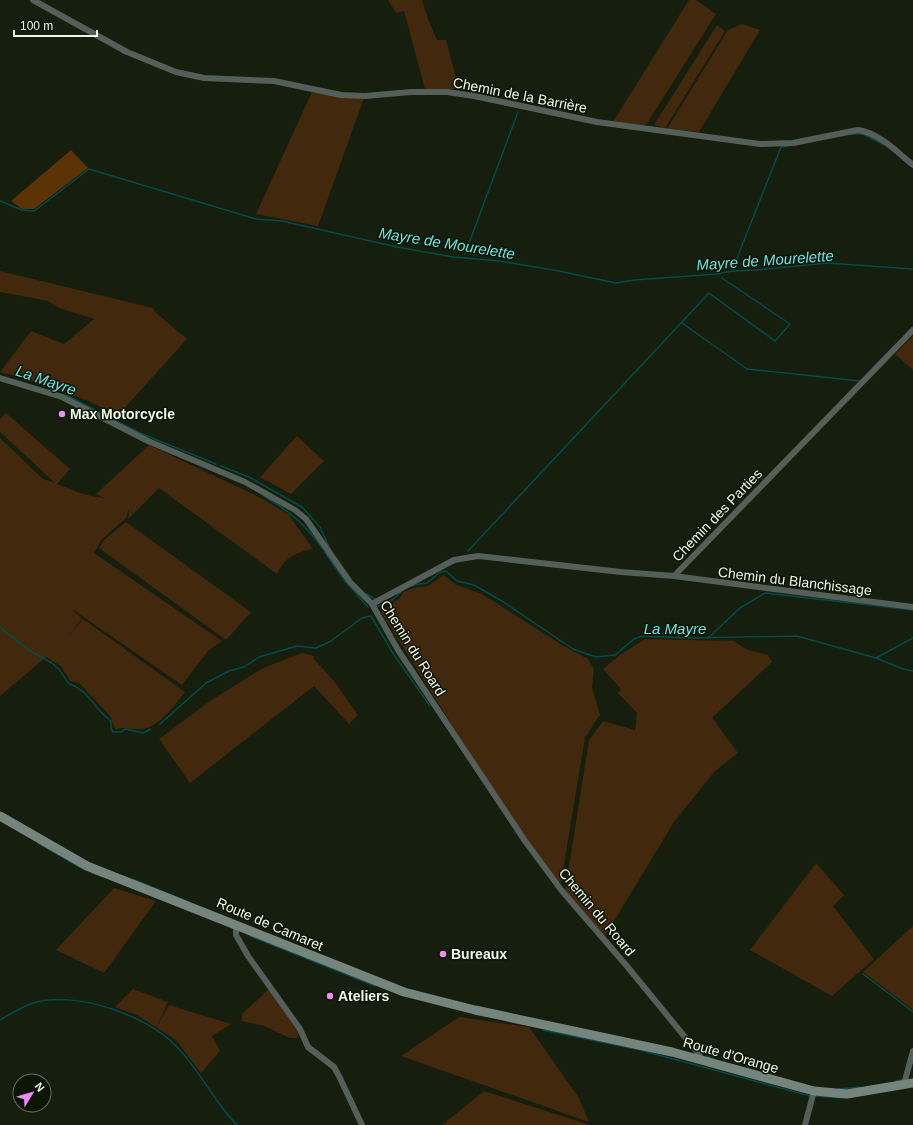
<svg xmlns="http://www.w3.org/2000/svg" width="913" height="1125" viewBox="0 0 913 1125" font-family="Helvetica,sans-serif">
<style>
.green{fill:#42280c}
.forest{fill:#5b3304}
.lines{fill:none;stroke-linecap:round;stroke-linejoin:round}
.stream{stroke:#014c4d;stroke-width:1.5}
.minor{stroke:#545f59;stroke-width:6}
.secondary{stroke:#75857d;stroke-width:9}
.poi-dot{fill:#ed8cf9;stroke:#0d1505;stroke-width:1.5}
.labels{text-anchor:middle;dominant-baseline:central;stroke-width:3;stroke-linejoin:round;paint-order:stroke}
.street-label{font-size:14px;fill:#f0f6ea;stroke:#0d1505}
.poi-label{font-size:14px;font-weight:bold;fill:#f0f6ea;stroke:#0d1505;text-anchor:start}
.water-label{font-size:15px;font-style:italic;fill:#68e3e5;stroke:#0d1505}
</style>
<rect width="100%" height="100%" fill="#161e0d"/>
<g class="green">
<polygon points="388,0 422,0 428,19 437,40 446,40 459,89 425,89 404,11 396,13"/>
<polygon points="689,0 696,0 716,14 648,122 643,126 613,122"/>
<polygon points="742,24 760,30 699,132 667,129 728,30"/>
<polygon points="717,25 725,31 665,128 654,125"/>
<polygon points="312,92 364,98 318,226 256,214"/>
<path d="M0,271L153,308L155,312L187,339L119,414L117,415C77,394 43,383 0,372L31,331L64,344L94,319L59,308L48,301L0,292Z"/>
<polygon points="913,336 913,370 895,354"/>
<path d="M6,413L70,469L57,484L83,494L106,499L96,494L149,445L259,497L288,514L313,549C296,552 284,558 277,574L159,488L128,519L129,509L126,518L102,539L94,553L222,641L208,651L182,685L72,609L82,619L66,639L83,619L185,692C174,705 162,725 143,729C135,730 125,727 115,729L110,716L79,683L70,681L61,666L46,657L0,696V438L43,479L55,483L0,432V419Z"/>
<polygon points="297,436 324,461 291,494 260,477"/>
<polygon points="126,522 251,612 226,640 99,548 104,540"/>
<path d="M444,575L456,585L482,594L562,645L588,659L594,669L592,687L600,715L585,737L561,883L555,879L501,803L381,612C389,608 392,602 400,598L402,593L413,588L428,586Z"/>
<polygon points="645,639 734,641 746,649 768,655 772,662 712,718 738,753 715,771 674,822 605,936 565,893 566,885 589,740 603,721 635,730 637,713 618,693 621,689 603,669 620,655"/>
<polygon points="302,653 314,656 314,659 334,681 358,715 349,724 314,686 190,783 159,739 210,701 263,668"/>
<polygon points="816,863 844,895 833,906 874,959 832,996 750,950"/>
<polygon points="114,888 156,901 104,973 56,950"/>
<polygon points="913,926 913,1010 863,972"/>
<polygon points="133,989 168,1002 157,1026 169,1005 231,1024 212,1036 220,1051 201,1073 176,1040 137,1015 115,1007"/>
<polygon points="269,989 299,1032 297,1038 290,1038 264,1026 242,1021 242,1014"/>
<polygon points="459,1017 529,1027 579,1098 589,1122 401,1056"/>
<polygon points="484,1091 590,1125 442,1125"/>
</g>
<polygon class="forest" points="71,150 88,168 34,209 22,209 11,201"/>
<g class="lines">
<g class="stream">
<polyline points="850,134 863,134 884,145"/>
<polyline points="0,201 22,210 34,211 89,169 256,219 282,221 397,247 453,257 499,261 554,270 616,283 634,280 717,274 732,271 757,270 827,263 913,269"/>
<polyline points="465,254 518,112"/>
<polyline points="732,271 781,147 788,146"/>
<polyline points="682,323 747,369 860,381"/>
<polyline points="15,380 70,397 140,433 216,464"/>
<polyline points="221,466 249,477 302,507 320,527 330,549"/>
<path d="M264,496C291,513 304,523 323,549"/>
<polyline points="324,551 344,580 368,607"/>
<polyline points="468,551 709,293 775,341 790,324 722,278"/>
<polyline points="413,585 427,583 440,572 446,571 457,581 474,585 502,601 573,649 590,655 596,657 615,655 634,639 642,636 689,638 797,636 876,658 913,638"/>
<polyline points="366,594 377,600"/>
<polyline points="376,607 392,600 401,592"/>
<path d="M0,627C10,635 21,645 32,652C51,663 56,662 68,683C91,692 92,707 111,721V729L113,732H121L125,729L143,733L151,729"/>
<polyline points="708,638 740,608 765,593 913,610"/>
<polyline points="876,658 903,669 913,671"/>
<polyline points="160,724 206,683 229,671 244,667 259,657 297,646 316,648 331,641 362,618 371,616 394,655 430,706"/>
<polyline points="38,843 83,869"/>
<polyline points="92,873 104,877"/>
<polyline points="132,879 184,900"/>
<polyline points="250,936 375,986"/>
<polyline points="863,974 913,1012"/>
<path d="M0,1020C10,1014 22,1007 33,1003C74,990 147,1015 176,1046C200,1070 213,1101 237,1125"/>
<polyline points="543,1030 640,1050 810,1096"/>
<polyline points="706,1056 714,1059"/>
<polyline points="896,1081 902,1080"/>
<polyline points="838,1089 860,1087"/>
<polyline points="814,1096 842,1098"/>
</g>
<g class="minor">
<path d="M33,0L127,52L176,72L204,78L274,81L341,95L365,96L411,92H447L474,96L597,122L760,144L793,143L858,130C879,133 897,152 913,165"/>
<polyline points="0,378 62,397 148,441 245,482 295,510 306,519 350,582 372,604 398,650 525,841 562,891 626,965 698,1053 702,1060"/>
<polyline points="674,576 913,330"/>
<polyline points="372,604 454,560 478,556 621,572 674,576 913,607"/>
<polyline points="236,925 236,935 248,956 300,1029 308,1047 334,1067 339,1076 362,1125"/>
<polyline points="904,1084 913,1051"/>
<polyline points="805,1125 814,1091"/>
</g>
<polyline class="secondary" points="0,816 87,866 404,992 475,1010 672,1052 814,1091 847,1094 913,1083"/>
</g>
<g class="poi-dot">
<circle cx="62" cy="414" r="4"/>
<circle cx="443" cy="954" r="4"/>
<circle cx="330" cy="996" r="4"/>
</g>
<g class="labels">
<g class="street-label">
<text transform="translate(520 95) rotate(11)">Chemin de la Barrière</text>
<text transform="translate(717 515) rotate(-46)">Chemin des Parties</text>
<text transform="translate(795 581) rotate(7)">Chemin du Blanchissage</text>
<text transform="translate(413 648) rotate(58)">Chemin du Roard</text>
<text transform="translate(597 912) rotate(50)">Chemin du Roard</text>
<text transform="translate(270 924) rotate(23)">Route de Camaret</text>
<text transform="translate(731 1055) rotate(16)">Route d'Orange</text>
</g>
<g class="poi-label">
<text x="70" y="414">Max Motorcycle</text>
<text x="451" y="954">Bureaux</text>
<text x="338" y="996">Ateliers</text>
</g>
<g class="water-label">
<text transform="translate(447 243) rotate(9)">Mayre de Mourelette</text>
<text transform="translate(765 260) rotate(-4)">Mayre de Mourelette</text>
<text transform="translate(46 380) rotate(19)">La Mayre</text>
<text x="675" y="628">La Mayre</text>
</g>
</g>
<g transform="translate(32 1093) rotate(52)"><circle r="19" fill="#0d1505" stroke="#686f61"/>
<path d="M0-3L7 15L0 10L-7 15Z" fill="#ed8cf9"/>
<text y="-6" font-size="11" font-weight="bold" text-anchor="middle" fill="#f0f6ea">N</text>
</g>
<path d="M14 30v6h83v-6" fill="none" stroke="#f0f6ea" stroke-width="2"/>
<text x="20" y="30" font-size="12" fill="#f0f6ea" stroke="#0d1505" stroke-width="3" paint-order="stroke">100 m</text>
</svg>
